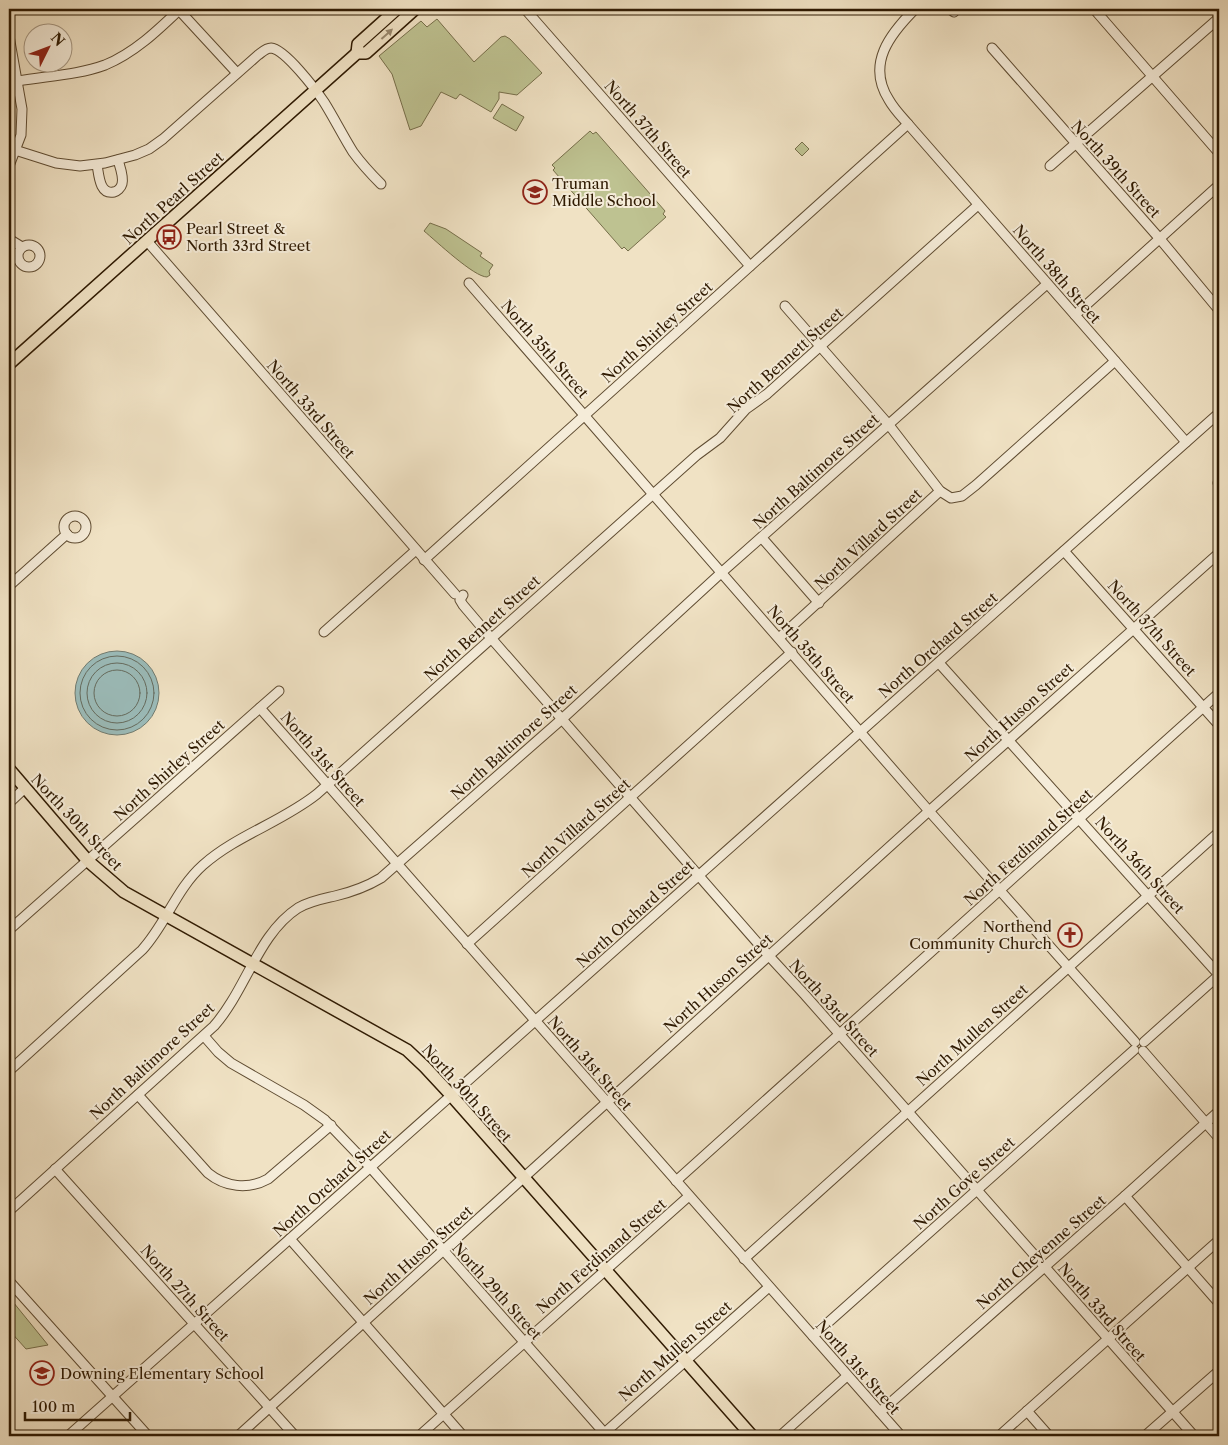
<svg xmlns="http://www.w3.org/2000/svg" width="1228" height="1445" viewBox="0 0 1228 1445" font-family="'Libre Caslon Text',serif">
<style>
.green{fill:#bec291;stroke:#766e4a}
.water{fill:#9bbcba;stroke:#707b70}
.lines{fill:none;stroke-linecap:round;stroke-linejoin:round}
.shore{stroke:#656b5e;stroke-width:1}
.minor-casing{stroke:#5f4c32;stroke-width:11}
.major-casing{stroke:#2f1a02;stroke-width:14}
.minor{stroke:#f5ecd9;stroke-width:9}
.major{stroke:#f0e2c4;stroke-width:11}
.oneway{fill:#99886d}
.labels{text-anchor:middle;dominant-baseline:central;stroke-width:4;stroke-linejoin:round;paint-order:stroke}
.street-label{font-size:15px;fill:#2f1a02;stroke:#f5ecd9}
.poi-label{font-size:15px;fill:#2f1a02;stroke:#f5ecd9;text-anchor:start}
</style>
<rect width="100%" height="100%" fill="#f0e2c4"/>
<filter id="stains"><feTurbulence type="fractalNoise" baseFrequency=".004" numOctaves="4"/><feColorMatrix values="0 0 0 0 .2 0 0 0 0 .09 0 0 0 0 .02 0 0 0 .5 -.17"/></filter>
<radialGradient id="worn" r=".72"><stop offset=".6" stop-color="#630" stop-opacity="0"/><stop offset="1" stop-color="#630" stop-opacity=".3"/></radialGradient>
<g class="green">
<polygon points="437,19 474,62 501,37 505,36 510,39 542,73 517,95 499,92 499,99 491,112 460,94 456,99 441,92 421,126 410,130 392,74 379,56 421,21 427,27"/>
<polygon points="502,104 524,117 516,131 493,118"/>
<polygon points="590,131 593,134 596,132 665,211 663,214 666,217 628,251 624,247 622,249 553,170 555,168 552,165"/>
<polygon points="802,142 809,149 802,156 795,149"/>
<path d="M430,223L446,229L482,253L480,256L493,265L489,271L490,275L487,277C474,277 436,241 424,231Z"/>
<polygon points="9,1297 48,1345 26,1349 9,1330"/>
</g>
<circle class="water" cx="117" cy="693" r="42"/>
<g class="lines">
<g class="shore">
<circle cx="117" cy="693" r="37"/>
<circle cx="117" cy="693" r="30"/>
<circle cx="117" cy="693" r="23"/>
</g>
<g class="minor-casing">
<g id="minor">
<polyline points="178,9 237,73"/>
<polyline points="525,9 750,266"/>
<path d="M915,9C890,34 866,64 889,100C894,109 901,116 908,124L1186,442"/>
<polyline points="950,9 954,12"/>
<polyline points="1094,9 1219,153"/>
<polyline points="9,36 22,109 21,135 9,166"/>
<polyline points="992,48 1160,239 1219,310"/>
<path d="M18,81C46,76 78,75 105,65C134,53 157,31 179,10"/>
<path d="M15,150L56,163L80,166L105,163L135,155L149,149L163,139L258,55C261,53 266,48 271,48C285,49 316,90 324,102C334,118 343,136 353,152C361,163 371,174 381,184"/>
<path d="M97,165C99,174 99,195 114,192C117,191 121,188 122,184C124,177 120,167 118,160"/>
<polyline points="1050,166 1219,18"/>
<polyline points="9,239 22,247"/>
<polyline points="147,241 455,594"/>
<circle cx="29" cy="256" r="11"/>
<polyline points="469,283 929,811 1135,1042"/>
<polyline points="785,306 889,425 940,491 951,498 962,496 976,485 1115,361"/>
<polyline points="1075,315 1219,185"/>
<polyline points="1218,483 1219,484"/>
<circle cx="75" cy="527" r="11"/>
<polyline points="762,538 819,603"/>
<polyline points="1064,551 1219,725"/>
<polyline points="424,560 908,124"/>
<polyline points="9,586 67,534"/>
<polyline points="463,595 460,600 463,605 491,638 769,956 805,995 1194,1436"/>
<polyline points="324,632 416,550"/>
<polyline points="779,638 940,491"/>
<polyline points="939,663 1219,975 1144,1042"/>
<polyline points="260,708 901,1436"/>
<polyline points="9,803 25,788"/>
<polyline points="9,930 279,691"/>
<polyline points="467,944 792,652"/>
<polyline points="204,1036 218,1052 231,1063 304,1105 325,1120 371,1168 607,1436"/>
<polyline points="1143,1051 1219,1138"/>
<path d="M9,1071L142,950C166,924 176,889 203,865C237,835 282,822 317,794L697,455L720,438L746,409L767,394L978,205"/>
<path d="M138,1095L208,1173C225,1187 248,1190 268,1179L331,1125"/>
<polyline points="55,1169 295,1436"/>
<polyline points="676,1181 1219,693"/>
<polyline points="1125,1196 1219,1303"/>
<path d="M9,1211L214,1026C246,990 258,934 298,908C310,901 322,899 335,896C352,892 366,887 381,878L562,719L721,573L1047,284"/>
<polyline points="290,1239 463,1436"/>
<polyline points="744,1259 1219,832"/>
<polyline points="9,1281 148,1436"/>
<polyline points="813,1336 1134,1050"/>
<polyline points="1027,1411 1049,1436"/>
<polyline points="880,1412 1125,1196 1219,1111"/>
<polyline points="68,1436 1219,413"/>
<polyline points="238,1436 929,811 1219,553"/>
<polyline points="419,1436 689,1196"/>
<polyline points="601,1436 769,1287"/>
<polyline points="780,1436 847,1376"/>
<polyline points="999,1436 1219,1240"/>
<polyline points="1145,1436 1219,1371"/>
</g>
</g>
<g class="major-casing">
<g id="major">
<polyline points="357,53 358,44 397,9"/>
<polyline points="9,364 357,53 366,53 415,9"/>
<polyline points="9,769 88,861 124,892 407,1050 425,1067 451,1095 752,1436"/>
</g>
</g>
<use href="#minor" class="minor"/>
<use href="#major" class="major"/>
</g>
<defs><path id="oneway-solid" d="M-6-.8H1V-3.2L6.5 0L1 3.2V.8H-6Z" transform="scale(1.25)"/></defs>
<use class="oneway" href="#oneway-solid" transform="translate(387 34) rotate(-42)"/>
<defs>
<g id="school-ring" transform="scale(1.25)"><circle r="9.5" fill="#f5ecd9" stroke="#8f2418" stroke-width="1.5"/><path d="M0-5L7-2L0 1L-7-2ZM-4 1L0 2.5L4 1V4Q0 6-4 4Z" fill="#8f2418"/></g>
<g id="bus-ring" transform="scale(1.25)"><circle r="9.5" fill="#f5ecd9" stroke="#8f2418" stroke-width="1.5"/><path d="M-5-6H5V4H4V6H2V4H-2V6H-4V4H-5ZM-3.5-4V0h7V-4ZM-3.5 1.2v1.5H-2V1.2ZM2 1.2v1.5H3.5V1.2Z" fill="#8f2418"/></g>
<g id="church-ring" transform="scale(1.25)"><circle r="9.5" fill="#f5ecd9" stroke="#8f2418" stroke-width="1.5"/><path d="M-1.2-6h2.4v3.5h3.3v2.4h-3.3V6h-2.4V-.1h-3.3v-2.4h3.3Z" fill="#8f2418"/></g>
</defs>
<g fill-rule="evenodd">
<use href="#school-ring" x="535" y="192"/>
<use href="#bus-ring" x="169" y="237"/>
<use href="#church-ring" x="1070" y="935"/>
<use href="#school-ring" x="42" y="1373"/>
</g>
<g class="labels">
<g class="street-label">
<text transform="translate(648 129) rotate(49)">North 37th Street</text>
<text transform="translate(1116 169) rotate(48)">North 39th Street</text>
<text transform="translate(173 198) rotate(-42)">North Pearl Street</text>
<text transform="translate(1057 274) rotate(49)">North 38th Street</text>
<text transform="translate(657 332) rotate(-42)">North Shirley Street</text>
<text transform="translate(545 349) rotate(49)">North 35th Street</text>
<text transform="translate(785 360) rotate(-42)">North Bennett Street</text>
<text transform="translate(311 409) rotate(49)">North 33rd Street</text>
<text transform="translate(816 471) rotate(-42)">North Baltimore Street</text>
<text transform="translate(868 539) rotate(-43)">North Villard Street</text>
<text transform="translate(482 628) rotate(-42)">North Bennett Street</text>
<text transform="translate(1152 628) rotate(48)">North 37th Street</text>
<text transform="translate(938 645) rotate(-41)">North Orchard Street</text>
<text transform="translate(811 654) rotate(49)">North 35th Street</text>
<text transform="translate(1019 712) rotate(-42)">North Huson Street</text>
<text transform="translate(514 742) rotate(-42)">North Baltimore Street</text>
<text transform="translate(323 759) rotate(49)">North 31st Street</text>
<text transform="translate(169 770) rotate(-42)">North Shirley Street</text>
<text transform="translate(77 822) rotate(47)">North 30th Street</text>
<text transform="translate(576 828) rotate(-42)">North Villard Street</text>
<text transform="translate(1028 847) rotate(-42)">North Ferdinand Street</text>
<text transform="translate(1140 865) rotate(48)">North 36th Street</text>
<text transform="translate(635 914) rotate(-42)">North Orchard Street</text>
<text transform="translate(718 983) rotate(-42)">North Huson Street</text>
<text transform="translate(834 1008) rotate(48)">North 33rd Street</text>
<text transform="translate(972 1035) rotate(-42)">North Mullen Street</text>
<text transform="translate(152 1061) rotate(-43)">North Baltimore Street</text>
<text transform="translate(590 1063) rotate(49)">North 31st Street</text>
<text transform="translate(467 1093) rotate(48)">North 30th Street</text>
<text transform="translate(332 1183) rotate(-42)">North Orchard Street</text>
<text transform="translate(964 1183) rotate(-42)">North Gove Street</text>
<text transform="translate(1041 1252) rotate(-41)">North Cheyenne Street</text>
<text transform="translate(418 1255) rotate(-42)">North Huson Street</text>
<text transform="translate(601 1256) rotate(-41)">North Ferdinand Street</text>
<text transform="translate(497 1291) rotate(48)">North 29th Street</text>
<text transform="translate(185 1293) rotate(48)">North 27th Street</text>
<text transform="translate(1102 1312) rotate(49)">North 33rd Street</text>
<text transform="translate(675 1351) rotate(-41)">North Mullen Street</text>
<text transform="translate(858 1367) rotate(49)">North 31st Street</text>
</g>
<g class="poi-label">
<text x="552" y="183">Truman<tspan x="552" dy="17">Middle School</tspan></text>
<text x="186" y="228">Pearl Street &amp;<tspan x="186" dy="17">North 33rd Street</tspan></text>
<text x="1052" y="926" text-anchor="end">Northend<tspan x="1052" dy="17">Community Church</tspan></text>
<text x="60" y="1373">Downing Elementary School</text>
</g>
</g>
<rect width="1228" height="1445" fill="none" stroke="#f0e2c4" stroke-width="30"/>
<rect x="10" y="10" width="1208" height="1425" fill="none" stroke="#2f1a02" stroke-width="2.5"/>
<rect x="15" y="15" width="1198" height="1415" fill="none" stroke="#2f1a02"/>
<g transform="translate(48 48) rotate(48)"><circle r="24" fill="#f5ecd9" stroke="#a69883"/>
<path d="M0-4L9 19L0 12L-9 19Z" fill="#8f2418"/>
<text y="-8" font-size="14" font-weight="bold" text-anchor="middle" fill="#2f1a02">N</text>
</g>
<path d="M25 1412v8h105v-8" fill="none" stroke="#2f1a02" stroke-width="2.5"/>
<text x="32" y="1412" font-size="15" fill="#2f1a02" stroke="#f5ecd9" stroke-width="4" paint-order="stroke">100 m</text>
<rect width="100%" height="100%" filter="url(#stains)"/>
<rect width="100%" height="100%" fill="url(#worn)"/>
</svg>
